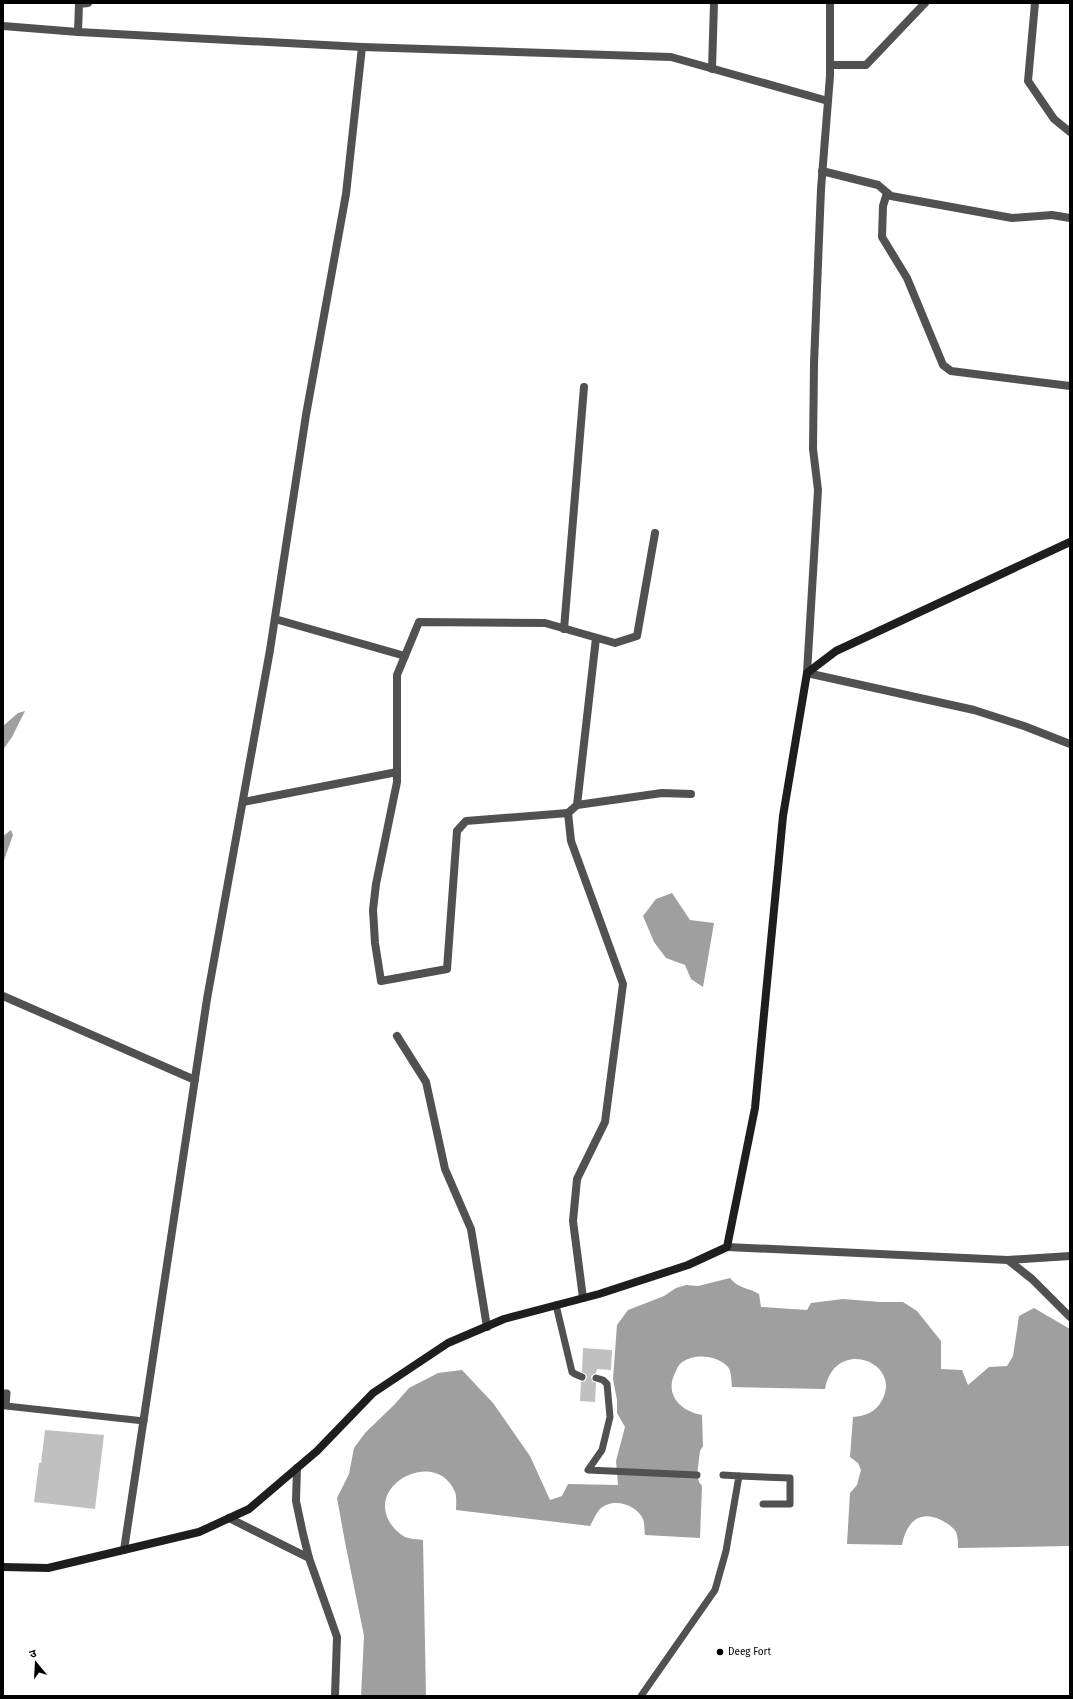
<svg xmlns="http://www.w3.org/2000/svg" width="1073" height="1699" viewBox="0 0 1073 1699" font-family="'Fira Sans','Noto Sans Devanagari',sans-serif">
<style>
.water{fill:#9f9f9f}
.building{fill:#c0c0c0}
.lines{fill:none;stroke-linecap:round;stroke-linejoin:round}
.service{stroke:#515151;stroke-width:7}
.minor{stroke:#515151;stroke-width:8}
.tertiary{stroke:#515151;stroke-width:8}
.secondary{stroke:#1e1e1e;stroke-width:8}
.poi-dot{fill:#000;stroke:#fff;stroke-width:1.5}
.labels{text-anchor:middle;dominant-baseline:central;stroke-width:4;stroke-linejoin:round;paint-order:stroke}
.poi-label{font-size:10px;fill:#000;stroke:#fff;text-anchor:start}
</style>
<rect width="100%" height="100%" fill="#fff"/>
<g class="water">
<polygon points="25,711 12,737 3,750 3,726 18,713"/>
<polygon points="11,830 13,835 3,863 3,836"/>
<polygon points="672,893 690,920 714,923 703,987 691,979 685,965 666,958 654,942 643,916 656,899"/>
<path d="M730,1278C739,1289 747,1287 759,1294L761,1307L807,1310L811,1303L843,1299L880,1302H903L917,1311L941,1341V1369L962,1370L968,1385L989,1367L1007,1366L1013,1356L1019,1316L1034,1308L1070,1329V1546L958,1548C958,1543 958,1537 956,1532C953,1527 947,1523 941,1520C919,1509 906,1523 902,1545L847,1544L850,1493L857,1485L861,1470L858,1463L850,1457L853,1417C865,1416 875,1412 881,1402C905,1363 835,1335 825,1389L732,1387C731,1381 732,1372 728,1367C717,1354 691,1353 680,1364C677,1367 676,1372 674,1375C665,1397 683,1412 702,1415L703,1446L700,1451L697,1475L699,1482L702,1486L700,1538L645,1535C644,1530 645,1524 643,1519C636,1504 613,1497 600,1509C596,1513 593,1521 590,1526L456,1510C456,1505 457,1497 455,1492C438,1449 370,1481 388,1519C391,1526 398,1533 405,1537C410,1539 417,1539 423,1540L426,1696H361L364,1636L345,1542L337,1498L349,1474L354,1448L365,1433L394,1405L409,1388L438,1373L462,1370L493,1403L530,1456L550,1500L562,1496L568,1484L618,1485L616,1461L625,1427L617,1413V1400L613,1379L617,1325L628,1310L664,1296L676,1288L686,1285L698,1286Z"/>
</g>
<g class="building">
<polygon points="583,1348 612,1350 611,1370 597,1369 596,1373 591,1376 592,1381 596,1383 595,1402 580,1401 581,1382 585,1381 587,1377 586,1374 582,1372"/>
<polygon points="45,1430 104,1435 95,1509 34,1502 39,1463 41,1463"/>
</g>
<g class="lines">
<g class="service">
<polyline points="556,1305 572,1372 575,1374 582,1377"/>
<polyline points="596,1378 603,1380 607,1384 610,1417 602,1450 588,1470 697,1475"/>
<polyline points="3,1393 7,1393 6,1406 144,1421"/>
<polyline points="739,1476 790,1478 790,1504 763,1504"/>
<polyline points="641,1696 715,1590 726,1551 739,1476 723,1475"/>
</g>
<g class="minor">
<polyline points="88,3 79,4 78,32 362,47 671,57 828,101"/>
<polyline points="830,3 830,76 821,189 814,364 813,449 818,490 807,673 974,710 1024,726 1070,744"/>
<polyline points="1035,3 1028,81 1054,119 1070,132"/>
<polyline points="3,26 78,32"/>
<polyline points="830,65 866,65 925,3"/>
<polyline points="712,69 714,3"/>
<polyline points="822,171 878,185 891,196 1012,218 1052,215 1070,218"/>
<polyline points="887,193 883,206 882,237 907,278 943,365 951,371 1070,386"/>
<polyline points="275,619 405,656"/>
<polyline points="564,629 584,387"/>
<polyline points="596,638 577,805 568,813 466,821 457,831 447,969 381,981 375,943 373,910 376,884 397,782 397,675 419,622 545,623 615,643 637,636 655,533"/>
<polyline points="243,802 397,772"/>
<polyline points="577,805 662,793 691,794"/>
<polyline points="568,813 571,841 623,984 605,1122 577,1179 573,1221 583,1298"/>
<polyline points="3,996 195,1080"/>
<polyline points="397,1036 426,1082 445,1169 471,1229 487,1327"/>
<polyline points="1008,1260 1070,1256"/>
<polyline points="124,1550 207,999 270,650 306,415 346,194 362,47"/>
</g>
<g class="tertiary">
<polyline points="727,1247 1008,1260 1032,1279 1070,1317"/>
<polyline points="297,1468 296,1501 303,1534 309,1558 337,1637 335,1696"/>
<polyline points="229,1518 309,1558"/>
</g>
<polyline class="secondary" points="3,1567 48,1568 199,1532 249,1509 317,1451 373,1393 448,1343 504,1319 599,1294 688,1265 727,1247 755,1108 783,816 807,673 836,651 1070,542"/>
</g>
<circle class="poi-dot" cx="720" cy="1652" r="4"/>
<g class="labels">
<g class="poi-label">
<text x="728" y="1652">Deeg Fort</text>
</g>
</g>
<rect width="1073" height="1699" fill="none" stroke="#000000" stroke-width="8"/>
<g transform="translate(36 1663) rotate(342)" stroke="#ffffff" stroke-width="3" paint-order="stroke">
<path d="M0-3L7 15L0 10L-7 15Z" fill="#000000"/>
<text y="-6" font-size="11" font-weight="bold" text-anchor="middle" fill="#000000">उ</text>
</g>
</svg>
